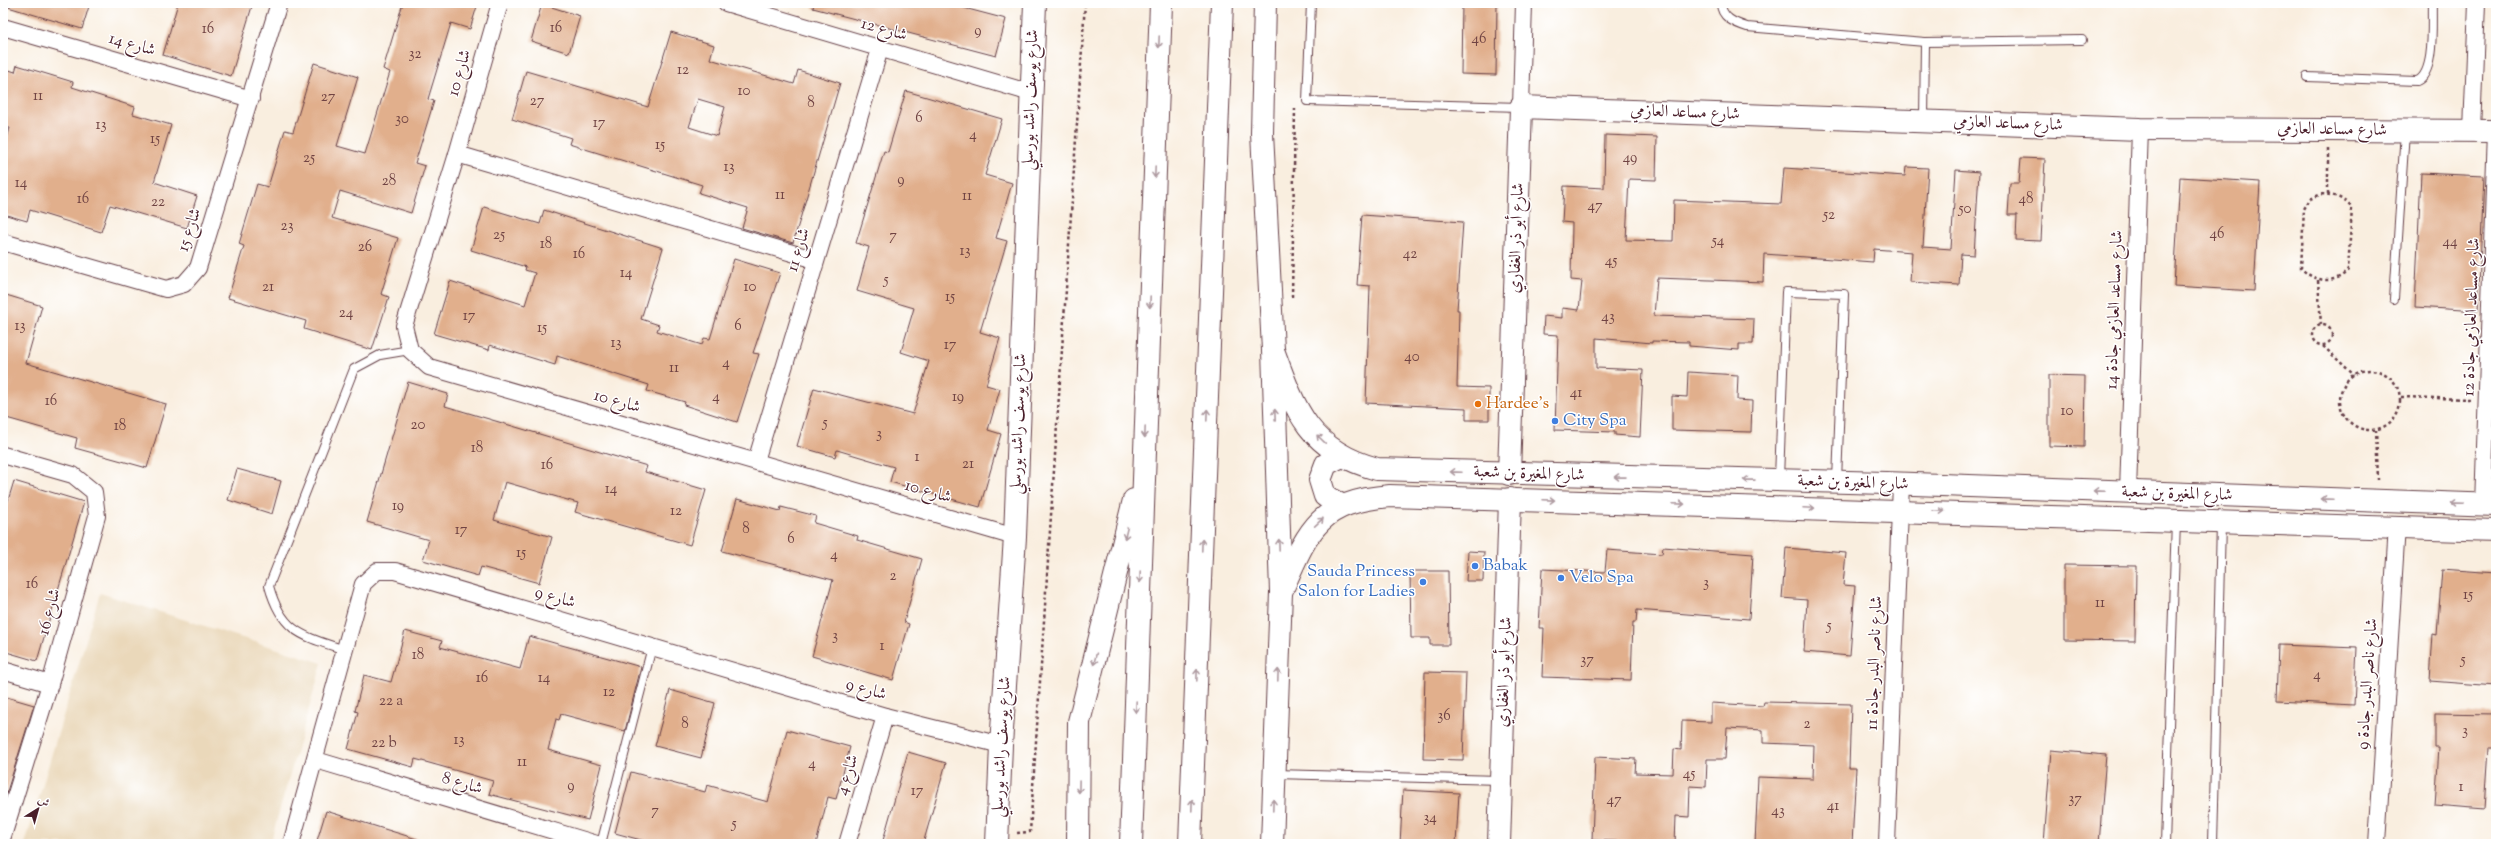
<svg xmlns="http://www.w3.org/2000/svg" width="2499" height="847" viewBox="0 0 2499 847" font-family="'Sorts Mill Goudy',Amiri,serif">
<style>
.built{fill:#ead8ba}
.building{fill:#e1af8c;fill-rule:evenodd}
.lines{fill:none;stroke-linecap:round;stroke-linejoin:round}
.lane-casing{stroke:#643e46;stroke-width:10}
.street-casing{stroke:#643e46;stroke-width:18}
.secondary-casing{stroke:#643e46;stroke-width:24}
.highway-casing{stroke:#643e46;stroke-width:24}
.path{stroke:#643e46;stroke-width:2.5;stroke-dasharray:3 3;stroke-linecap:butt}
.lane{stroke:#fff;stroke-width:8}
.street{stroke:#fff;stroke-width:16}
.secondary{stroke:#fff;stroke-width:22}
.highway{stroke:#fff;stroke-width:22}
.oneway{stroke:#ae9aa0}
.food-dot{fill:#e8710a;stroke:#fff;stroke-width:1.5}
.shop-dot{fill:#3f7fe0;stroke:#fff;stroke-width:1.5}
.labels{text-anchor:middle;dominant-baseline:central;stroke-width:3;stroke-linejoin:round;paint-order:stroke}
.number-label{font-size:15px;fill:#704343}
.street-label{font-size:17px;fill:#4a1f2b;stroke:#fff}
.food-label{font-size:17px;fill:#c56008;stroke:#fff;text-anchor:start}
.shop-label{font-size:17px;fill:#366cbe;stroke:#fff;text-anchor:start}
</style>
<rect width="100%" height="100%" fill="#fff"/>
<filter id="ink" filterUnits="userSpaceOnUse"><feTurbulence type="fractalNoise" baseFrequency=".025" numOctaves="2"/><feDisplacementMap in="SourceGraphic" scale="8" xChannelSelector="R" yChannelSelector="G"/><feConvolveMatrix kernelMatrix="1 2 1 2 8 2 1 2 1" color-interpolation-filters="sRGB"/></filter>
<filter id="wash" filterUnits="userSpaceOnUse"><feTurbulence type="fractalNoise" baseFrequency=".012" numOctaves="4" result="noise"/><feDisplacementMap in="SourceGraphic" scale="16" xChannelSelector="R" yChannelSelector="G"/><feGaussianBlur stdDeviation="0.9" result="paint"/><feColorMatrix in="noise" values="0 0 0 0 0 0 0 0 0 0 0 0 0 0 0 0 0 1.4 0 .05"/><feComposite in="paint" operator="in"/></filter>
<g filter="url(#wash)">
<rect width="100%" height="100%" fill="#f9eedf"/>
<polygon class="built" points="100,593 322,663 270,844 25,844"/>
<g id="blocks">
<g class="building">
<polygon points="9,3 90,3 82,29 8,7"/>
<polygon points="178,3 253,3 231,76 163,55"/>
<polygon points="403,3 478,3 470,29 451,23 428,99 434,101 415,163 425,166 411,213 340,191 332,218 398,238 381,294 389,297 372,350 304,329 306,321 228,298 244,246 239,244 257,184 268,187 285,130 293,132 314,63 358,77 337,146 365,154 390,72 383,69"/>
<polygon points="814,3 945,3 1006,19 996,56 813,8"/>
<polygon points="1462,3 1497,3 1496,75 1461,74"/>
<polygon points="542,4 580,16 569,53 531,41"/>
<path d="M671,32L714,45L710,59L794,84L798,70L840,83L793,243L742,228L748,208L699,193L702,185L569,144L571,138L512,119L526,71L648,107ZM698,99L725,107L717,136L689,127Z"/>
<polygon points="17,65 73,82 72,87 135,107 133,114 171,125 154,182 197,196 187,228 110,205 101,232 30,210 27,221 3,214 3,153 10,128 3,127 3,68 15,72"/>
<polygon points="906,91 1002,119 985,175 1012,183 996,238 1007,241 980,332 1000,338 986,385 1000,389 988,430 1001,434 980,507 890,482 894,467 837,450 835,457 797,446 814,388 913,414 929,361 901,352 914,308 857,291 869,247 856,243 884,151 888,152"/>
<polygon points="1605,135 1657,137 1656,180 1629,179 1626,240 1673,241 1674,200 1781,204 1784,168 1905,176 1906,167 1928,168 1923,247 1951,249 1956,170 1979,172 1974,255 1961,254 1959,285 1910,282 1912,252 1874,249 1873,262 1764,254 1763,282 1657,278 1654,316 1754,319 1753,344 1739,344 1739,350 1689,346 1689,342 1652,341 1652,343 1596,338 1596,368 1643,370 1640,437 1615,435 1615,432 1555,430 1558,335 1543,334 1544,316 1562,318 1562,308 1579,310 1582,281 1571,280 1572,223 1562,222 1564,186 1604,188"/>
<polygon points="2021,158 2045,159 2041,241 2016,240 2017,215 2008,215 2010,183 2019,183"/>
<polygon points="2421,173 2484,176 2478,311 2415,307"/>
<polygon points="2180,177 2260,182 2254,291 2174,286"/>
<polygon points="484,207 540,224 544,210 663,248 641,319 659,325 657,331 702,345 704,338 710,339 734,259 780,273 753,353 759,354 737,422 684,405 685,402 647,391 649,385 557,356 555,365 490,345 489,350 434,334 450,281 525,305 535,273 525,270 526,267 471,250"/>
<polygon points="1362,215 1463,222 1457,310 1459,310 1457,387 1489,388 1489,420 1466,420 1466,408 1366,403 1370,286 1357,285"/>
<polygon points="3,294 42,306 26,363 166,404 147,468 75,448 77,438 3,417"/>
<polygon points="1688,372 1738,375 1737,400 1752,401 1751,432 1672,430 1672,396 1687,397"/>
<polygon points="2049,375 2085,376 2084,447 2049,446"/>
<polygon points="408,382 448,394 445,406 647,466 645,472 706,490 690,545 575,512 578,503 505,482 494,520 552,537 539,583 481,567 478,576 423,560 429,540 367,522"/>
<polygon points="237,469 281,481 272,514 228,500"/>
<polygon points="14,481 84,502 37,661 3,651 3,517"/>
<polygon points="737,499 780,511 781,507 816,516 814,523 858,536 857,540 922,559 904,622 909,624 893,680 812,656 833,580 722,551"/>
<polygon points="1663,547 1753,554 1749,619 1637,610 1636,622 1633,622 1631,680 1542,677 1544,628 1539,628 1542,569 1605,572 1607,550 1662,554"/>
<polygon points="1786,548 1846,553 1843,585 1855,586 1850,656 1804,652 1807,600 1782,598"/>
<polygon points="1468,551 1484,552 1483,581 1466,581"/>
<polygon points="2064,565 2136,566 2135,641 2064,640"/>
<polygon points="2442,569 2496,573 2496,686 2430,681 2433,634 2437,635"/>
<polygon points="1410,571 1448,571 1449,645 1430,645 1430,638 1411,638"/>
<polygon points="405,631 442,641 440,647 520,669 529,636 641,667 625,731 561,714 559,720 556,719 548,750 602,765 588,820 489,794 493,781 415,759 413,767 348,749 358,712 355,711 364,675 391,682"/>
<polygon points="2279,645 2357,648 2354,705 2277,701"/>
<polygon points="1425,672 1466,673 1463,760 1423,759"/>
<polygon points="670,690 715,703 701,758 655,746"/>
<polygon points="3,696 34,705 4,801 3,801"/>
<polygon points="1764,702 1851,704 1849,768 1856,768 1852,844 1755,844 1758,777 1813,779 1814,745 1763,743 1763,730 1727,728 1725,759 1707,759 1706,787 1690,786 1689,817 1676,816 1675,844 1592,840 1595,757 1636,759 1635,773 1673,774 1674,749 1681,750 1682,721 1711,722 1711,703 1763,706"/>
<polygon points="2435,713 2496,714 2496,748 2488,748 2484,809 2435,805 2439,748 2435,748"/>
<polygon points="787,730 850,747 836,799 828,797 816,844 656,844 615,833 631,772 705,792 707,785 768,802"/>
<polygon points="2051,750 2106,755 2099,844 2044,844"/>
<polygon points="908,752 946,763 923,844 882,844"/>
<polygon points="1403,790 1459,793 1456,844 1400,844"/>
<polygon points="326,811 420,840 420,844 316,844"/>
</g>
</g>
</g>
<g filter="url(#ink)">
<use href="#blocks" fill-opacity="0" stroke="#643e46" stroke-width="1"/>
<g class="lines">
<g class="lane-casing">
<g id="lane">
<polyline points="1311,3 1307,101 1520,107"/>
<path d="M1721,3C1721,18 1735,23 1747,27L1925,42L2082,40"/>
<path d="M2307,77L2417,81C2436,73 2431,22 2432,3"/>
<polyline points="1924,120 1925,42"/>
<polyline points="2394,299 2405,131"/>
<polyline points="1779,478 1786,292 1844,294 1837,481"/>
<path d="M345,650C303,636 282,633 269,586L354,369L380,355L410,350"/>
<polyline points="1275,774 1500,780"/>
<polyline points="601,844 652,647"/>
<polyline points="2165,844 2176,521"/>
<polyline points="2213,844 2221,523"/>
</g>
</g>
<g class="street-casing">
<g id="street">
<polyline points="500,3 457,154 404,326 410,350 429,367 1015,537"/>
<polyline points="726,3 1031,93"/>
<polyline points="3,27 251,99"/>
<polyline points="1521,107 1524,3"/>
<polyline points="2472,130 2477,3"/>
<polyline points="457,154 816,260"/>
<polyline points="3,242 166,289 184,284 198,268 279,3"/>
<polyline points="3,455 73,475 94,492 97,516 50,684 3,836"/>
<polyline points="756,461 880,49"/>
<polyline points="2128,492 2140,129"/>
<polyline points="2483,504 2496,131"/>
<polyline points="3,670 50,684"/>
<polyline points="316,760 597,844"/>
<polyline points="291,844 363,584 377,571 395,571 885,716 1001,745"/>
<polyline points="847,844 885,716"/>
<polyline points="1887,844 1901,484"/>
<polyline points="2377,844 2397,526"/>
</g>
</g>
<g class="secondary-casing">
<g id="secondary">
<polyline points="1265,3 1262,133 1273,350 1281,592 1272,844"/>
<path d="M1273,350C1295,410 1309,451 1377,469L1886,483L2496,505"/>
<polyline points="1509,474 1521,107 2140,129 2496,131"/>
<polyline points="1341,505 1325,496 1320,480 1326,464 1342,456"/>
<path d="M1281,592C1308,531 1317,502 1390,496L2496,531"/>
<polyline points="997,844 1001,745 1015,537 1035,3"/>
<polyline points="1499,844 1510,499"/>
</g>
</g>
<g class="highway-casing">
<g id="highway">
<polyline points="1078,844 1079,722 1134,500"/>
<polyline points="1131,844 1161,3"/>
<polyline points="1190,844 1222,3"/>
</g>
</g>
<g class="path">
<polyline points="2328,149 2328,194"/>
<path d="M2321,194C2335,195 2342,197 2352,208L2348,270C2336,285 2313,282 2301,268L2304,209L2310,199Z"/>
<polyline points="2318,280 2321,325"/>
<polyline points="1292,297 1295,107"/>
<circle cx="2322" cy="335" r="10"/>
<polyline points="2323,346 2354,375"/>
<circle cx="2370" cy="400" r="30"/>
<polyline points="2401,397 2470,399"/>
<polyline points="2376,430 2378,480"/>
<polyline points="1017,833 1030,832 1085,3"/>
</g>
<use href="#lane" class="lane"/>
<use href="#street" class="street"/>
<use href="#secondary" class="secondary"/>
<use href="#highway" class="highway"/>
</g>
<defs><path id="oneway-shaft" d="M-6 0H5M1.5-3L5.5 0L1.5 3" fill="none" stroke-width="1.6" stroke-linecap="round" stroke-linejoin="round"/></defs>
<g class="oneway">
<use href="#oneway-shaft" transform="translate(1159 42) rotate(92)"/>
<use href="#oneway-shaft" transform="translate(1155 172) rotate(92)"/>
<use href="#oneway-shaft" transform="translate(1150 302) rotate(92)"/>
<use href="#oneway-shaft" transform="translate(1207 415) rotate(-88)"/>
<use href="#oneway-shaft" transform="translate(1275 415) rotate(-92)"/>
<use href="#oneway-shaft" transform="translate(1145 432) rotate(92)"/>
<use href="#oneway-shaft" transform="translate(1321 439) rotate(-136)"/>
<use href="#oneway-shaft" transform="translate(1456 472) rotate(-178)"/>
<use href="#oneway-shaft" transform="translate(1620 477) rotate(-179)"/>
<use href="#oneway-shaft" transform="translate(1749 480) rotate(-179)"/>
<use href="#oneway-shaft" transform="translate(2099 491) rotate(-178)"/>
<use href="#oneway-shaft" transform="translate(2327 499) rotate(-178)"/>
<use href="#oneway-shaft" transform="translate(1549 500) rotate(2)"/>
<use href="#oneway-shaft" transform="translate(2457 503) rotate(-178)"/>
<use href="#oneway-shaft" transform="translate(1679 504) rotate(2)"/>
<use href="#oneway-shaft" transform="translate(1809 508) rotate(2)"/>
<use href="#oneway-shaft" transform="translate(1939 511) rotate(2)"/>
<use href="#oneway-shaft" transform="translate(1319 522) rotate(-43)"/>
<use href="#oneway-shaft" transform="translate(1126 533) rotate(104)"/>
<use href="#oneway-shaft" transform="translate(1202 545) rotate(-88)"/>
<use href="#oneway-shaft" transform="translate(1279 545) rotate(-92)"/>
<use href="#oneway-shaft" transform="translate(1140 577) rotate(92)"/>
<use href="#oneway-shaft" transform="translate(1095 659) rotate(104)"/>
<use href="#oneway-shaft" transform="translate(1197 675) rotate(-88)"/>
<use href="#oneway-shaft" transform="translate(1278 675) rotate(-88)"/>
<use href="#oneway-shaft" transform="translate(1136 707) rotate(92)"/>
<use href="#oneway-shaft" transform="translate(1079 787) rotate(91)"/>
<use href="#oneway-shaft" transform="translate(1192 805) rotate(-88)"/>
<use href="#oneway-shaft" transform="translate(1273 805) rotate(-88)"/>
</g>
</g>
<circle class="food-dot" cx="1478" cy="404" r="4"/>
<g class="shop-dot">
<circle cx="1555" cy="421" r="4"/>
<circle cx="1475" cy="566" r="4"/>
<circle cx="1561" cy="578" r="4"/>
<circle cx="1423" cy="582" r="4"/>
</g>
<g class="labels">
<g class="number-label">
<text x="556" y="28">16</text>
<text x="208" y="29">16</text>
<text x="978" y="31">9</text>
<text x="1479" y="39">46</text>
<text x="415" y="54">32</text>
<text x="683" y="70">12</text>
<text x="744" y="91">10</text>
<text x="38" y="96">11</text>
<text x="328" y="97">27</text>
<text x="537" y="101">27</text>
<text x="811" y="103">8</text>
<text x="919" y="118">6</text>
<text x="402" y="119">30</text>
<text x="599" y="123">17</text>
<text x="101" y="125">13</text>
<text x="973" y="135">4</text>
<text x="155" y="139">15</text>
<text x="660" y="145">15</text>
<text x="309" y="158">25</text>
<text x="1630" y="158">49</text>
<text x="729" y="167">13</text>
<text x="901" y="180">9</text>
<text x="389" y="181">28</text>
<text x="21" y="183">14</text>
<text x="780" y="195">11</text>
<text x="967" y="196">11</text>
<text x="83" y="199">16</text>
<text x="2026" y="199">48</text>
<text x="158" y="202">22</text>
<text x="1595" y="206">47</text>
<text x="1965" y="209">50</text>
<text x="1829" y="215">52</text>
<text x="287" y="226">23</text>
<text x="2217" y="234">46</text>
<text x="499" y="235">25</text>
<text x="893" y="236">7</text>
<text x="1718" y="241">54</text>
<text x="2450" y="242">44</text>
<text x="546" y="244">18</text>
<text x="365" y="247">26</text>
<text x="965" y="251">13</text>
<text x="579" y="254">16</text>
<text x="1410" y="254">42</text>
<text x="1611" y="261">45</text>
<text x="626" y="273">14</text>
<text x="886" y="280">5</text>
<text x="268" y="287">21</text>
<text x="750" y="287">10</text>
<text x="950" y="297">15</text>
<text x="346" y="313">24</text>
<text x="469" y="316">17</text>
<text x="1608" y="317">43</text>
<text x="20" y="326">13</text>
<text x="738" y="326">6</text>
<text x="542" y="328">15</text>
<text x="616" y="343">13</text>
<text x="950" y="345">17</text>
<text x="1412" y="357">40</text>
<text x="726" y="363">4</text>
<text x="674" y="368">11</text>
<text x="1576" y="393">41</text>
<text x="716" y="397">4</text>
<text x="958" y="397">19</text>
<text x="51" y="401">16</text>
<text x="2067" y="411">10</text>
<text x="825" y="423">5</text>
<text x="418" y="425">20</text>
<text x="120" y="426">18</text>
<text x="879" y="434">3</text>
<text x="477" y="448">18</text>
<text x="917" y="457">1</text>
<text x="968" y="464">21</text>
<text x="547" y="465">16</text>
<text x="611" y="489">14</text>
<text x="398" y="506">19</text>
<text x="676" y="511">12</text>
<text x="746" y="529">8</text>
<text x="461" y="530">17</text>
<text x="791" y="539">6</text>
<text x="521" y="553">15</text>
<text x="834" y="555">4</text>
<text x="893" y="576">2</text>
<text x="1706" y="583">3</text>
<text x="32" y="584">16</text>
<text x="2468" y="595">15</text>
<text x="2100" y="603">11</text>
<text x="1829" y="626">5</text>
<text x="835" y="636">3</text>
<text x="882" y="646">1</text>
<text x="418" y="655">18</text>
<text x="1587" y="660">37</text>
<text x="2463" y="660">5</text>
<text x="2317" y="675">4</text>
<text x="482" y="678">16</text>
<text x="544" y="678">14</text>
<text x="609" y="692">12</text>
<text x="391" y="701">22 a</text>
<text x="1444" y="716">36</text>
<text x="685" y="724">8</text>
<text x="1807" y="724">2</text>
<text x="2465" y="731">3</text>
<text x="459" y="740">13</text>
<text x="384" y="743">22 b</text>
<text x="522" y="762">11</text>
<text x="812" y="764">4</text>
<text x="1689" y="774">45</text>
<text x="571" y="786">9</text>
<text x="2461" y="787">1</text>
<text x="917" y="791">17</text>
<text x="2075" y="799">37</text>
<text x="1614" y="800">47</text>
<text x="1833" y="806">41</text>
<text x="655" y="811">7</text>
<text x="1778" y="811">43</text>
<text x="1430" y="818">34</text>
<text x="734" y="824">5</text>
</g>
<g class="street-label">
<text transform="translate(884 30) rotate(16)">شارع 12</text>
<text transform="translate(132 45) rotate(16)">شارع 14</text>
<text transform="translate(460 73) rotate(-74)">شارع 10</text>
<text transform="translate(1031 100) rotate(-88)">شارع يوسف راشد بورسلي</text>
<text transform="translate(1685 113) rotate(2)">شارع مساعد العازمي</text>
<text transform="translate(2008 124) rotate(2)">شارع مساعد العازمي</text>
<text transform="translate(2332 130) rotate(1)">شارع مساعد العازمي</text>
<text transform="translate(190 230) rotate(-72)">شارع 15</text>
<text transform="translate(1517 238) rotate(-88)">شارع أبو ذر الغفاري</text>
<text transform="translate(799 250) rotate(-73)">شارع 11</text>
<text transform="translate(2115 310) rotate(-88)">شارع مساعد العازمي جادة 14</text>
<text transform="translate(2472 317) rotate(-88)">شارع مساعد العازمي جادة 12</text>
<text transform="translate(617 402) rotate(16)">شارع 10</text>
<text transform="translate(1019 424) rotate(-88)">شارع يوسف راشد بورسلي</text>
<text transform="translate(1529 474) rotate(2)">شارع المغيرة بن شعبة</text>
<text transform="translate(1853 483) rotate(2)">شارع المغيرة بن شعبة</text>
<text transform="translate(928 492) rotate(16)">شارع 10</text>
<text transform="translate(2177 494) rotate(2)">شارع المغيرة بن شعبة</text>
<text transform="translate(555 598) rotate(16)">شارع 9</text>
<text transform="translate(50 612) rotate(-75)">شارع 16</text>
<text transform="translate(1875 663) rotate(-88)">شارع ناصر البدر جادة 11</text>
<text transform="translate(1505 672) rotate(-88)">شارع أبو ذر الغفاري</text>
<text transform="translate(2368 684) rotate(-86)">شارع ناصر البدر جادة 9</text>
<text transform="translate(866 690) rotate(16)">شارع 9</text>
<text transform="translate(1002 747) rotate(-87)">شارع يوسف راشد بورسلي</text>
<text transform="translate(848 775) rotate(-73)">شارع 4</text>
<text transform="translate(462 784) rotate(17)">شارع 8</text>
</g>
<g class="food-label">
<text x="1486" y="404">Hardee's</text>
</g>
<g class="shop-label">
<text x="1563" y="421">City Spa</text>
<text x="1483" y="566">Babak</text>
<text x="1415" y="572" text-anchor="end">Sauda Princess<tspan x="1415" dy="20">Salon for Ladies</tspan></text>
<text x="1569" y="578">Velo Spa</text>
</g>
</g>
<rect width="2499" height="847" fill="none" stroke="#fff" stroke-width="16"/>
<g transform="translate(38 809) rotate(37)" stroke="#ffffff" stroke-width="3" paint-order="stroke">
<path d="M0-3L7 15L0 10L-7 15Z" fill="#4a1f2b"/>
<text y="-6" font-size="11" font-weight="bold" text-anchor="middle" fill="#4a1f2b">ش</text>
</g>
</svg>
